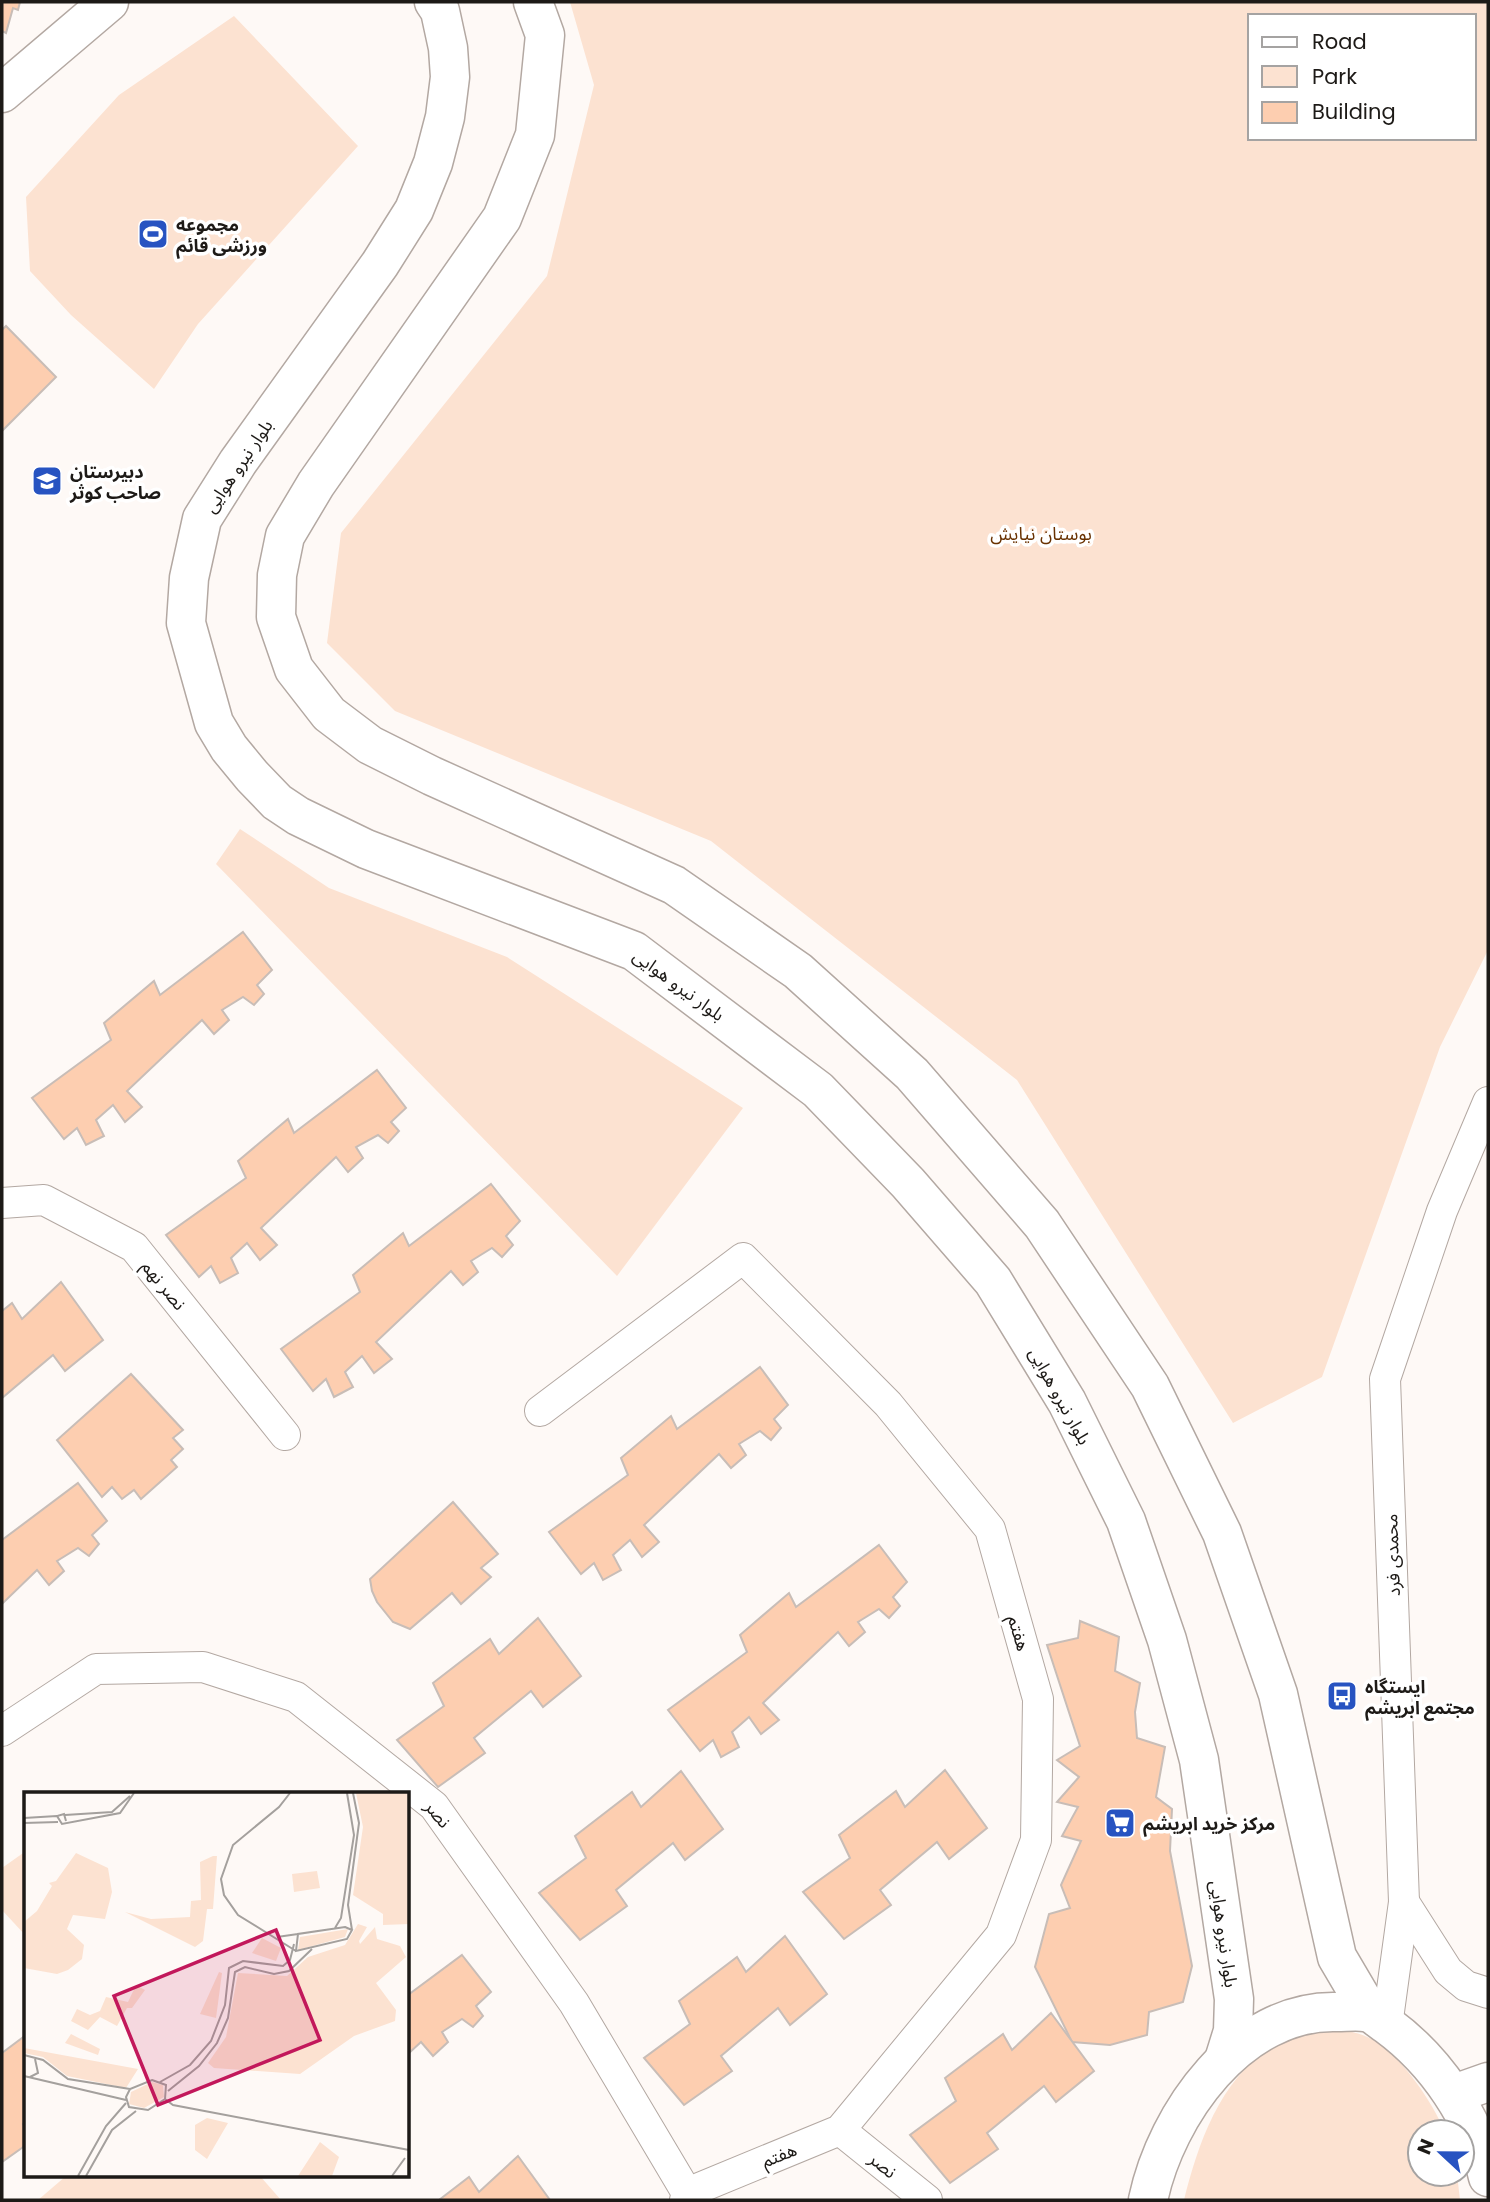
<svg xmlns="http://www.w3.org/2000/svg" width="1490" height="2202" viewBox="0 0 1490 2202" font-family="Poppins,'Noto Sans Arabic',sans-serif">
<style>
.green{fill:#fce2d1;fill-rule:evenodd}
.building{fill:#fdceb0;stroke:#c8bdb7;stroke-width:2}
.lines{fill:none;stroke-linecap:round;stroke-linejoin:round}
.street-casing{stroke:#b3a8a2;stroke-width:32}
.secondary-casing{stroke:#b3a8a2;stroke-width:41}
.street{stroke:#fff;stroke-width:30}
.secondary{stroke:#fff;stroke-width:38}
.labels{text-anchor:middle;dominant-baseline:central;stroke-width:7;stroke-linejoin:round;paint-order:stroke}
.poi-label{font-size:18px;font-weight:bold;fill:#1d1a17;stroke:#fff;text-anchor:start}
.street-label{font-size:18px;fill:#1d1a17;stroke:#fff}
.park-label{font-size:18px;fill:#683100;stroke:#fff}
.inset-road{fill:none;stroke:#a4a09d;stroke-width:2}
.view{fill:#c2185b;fill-opacity:0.15;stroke:#c2185b;stroke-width:3.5}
.inset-edge{fill:none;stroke:#1d1a17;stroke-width:3.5}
</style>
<rect width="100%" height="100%" fill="#fef9f6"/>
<g class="green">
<path d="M570,2H1488V950L1440,1047L1322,1377L1233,1423L1017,1080L711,841L395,711L327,643L341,533L547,276L594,85ZM1250,16H1474V138H1250Z"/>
<polygon points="234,16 358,146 198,324 154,389 71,315 30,271 26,197 119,95"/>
<polygon points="240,829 329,888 507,957 743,1108 617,1276 216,864"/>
<polygon points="26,1851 26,1936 2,1910 2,1868"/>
<path d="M1322,2027C1340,2030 1359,2031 1375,2041C1402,2057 1433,2103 1445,2132H1420V2174H1457L1460,2200H1184C1198,2144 1221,2075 1276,2045C1290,2037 1307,2033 1322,2027Z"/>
<polygon points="66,2176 260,2176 281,2200 38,2200"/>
</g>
<g class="building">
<polygon points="2,2 20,2 18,10 13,8 6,33 2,31"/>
<polygon points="6,326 56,377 2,431 2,330"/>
<polygon points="243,932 272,970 257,985 264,994 254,1005 243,997 222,1010 229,1020 214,1034 202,1020 127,1091 142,1107 125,1122 113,1105 96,1120 104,1136 86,1145 77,1128 64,1139 32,1098 111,1040 104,1023 154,981 160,995"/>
<polygon points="377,1070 406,1108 391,1122 399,1131 388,1143 378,1135 356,1147 363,1158 348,1172 336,1157 261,1228 277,1245 260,1260 247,1243 231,1258 238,1273 220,1283 211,1266 199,1277 166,1235 246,1178 238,1161 288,1119 294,1133"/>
<polygon points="491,1184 520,1221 506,1236 513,1245 502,1257 492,1248 471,1261 478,1272 463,1285 451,1271 376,1342 392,1359 374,1373 362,1356 345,1372 353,1387 334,1397 326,1379 313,1391 281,1349 360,1292 353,1275 403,1233 409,1246"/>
<polygon points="61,1282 103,1340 65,1371 53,1355 2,1398 2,1311 12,1303 22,1319"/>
<polygon points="760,1367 788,1405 774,1419 781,1428 771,1440 760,1431 739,1444 746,1455 731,1468 719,1454 644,1525 659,1542 642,1557 630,1540 613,1555 621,1570 603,1580 594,1563 581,1574 549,1532 628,1475 621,1458 671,1416 677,1429"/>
<polygon points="131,1374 183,1430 173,1438 183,1449 171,1460 177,1467 141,1499 134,1490 122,1499 112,1487 102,1497 57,1440"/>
<polygon points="78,1483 107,1521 92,1535 99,1544 89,1556 78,1548 57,1561 64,1571 49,1585 37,1570 2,1604 2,1540"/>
<polygon points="453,1502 498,1554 481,1568 491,1577 461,1604 452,1593 410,1629 393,1622 377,1602 372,1591 370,1579"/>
<polygon points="879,1545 907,1582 893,1597 900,1606 889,1618 879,1609 858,1622 865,1632 849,1646 838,1632 763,1703 779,1720 761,1734 749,1717 732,1732 739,1747 721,1757 713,1740 700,1751 668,1710 747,1652 740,1635 789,1593 796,1607"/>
<polygon points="538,1618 581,1676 543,1707 531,1691 474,1738 485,1753 438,1787 397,1740 444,1706 433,1683 490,1639 499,1654"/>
<polygon points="1080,1621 1119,1637 1115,1671 1140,1683 1135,1712 1137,1738 1165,1747 1156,1797 1172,1809 1170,1851 1192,1966 1183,2002 1149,2012 1147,2035 1110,2045 1072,2042 1035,1967 1049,1914 1070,1908 1061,1885 1081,1841 1062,1836 1078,1807 1057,1802 1079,1777 1057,1760 1080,1746 1047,1645 1078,1638"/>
<polygon points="945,1770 987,1828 949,1859 937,1842 880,1890 891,1905 844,1939 803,1892 850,1858 839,1835 896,1791 905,1807"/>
<polygon points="681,1771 723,1829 685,1860 673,1843 616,1890 627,1906 580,1940 539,1893 586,1858 575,1836 632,1792 641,1807"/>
<polygon points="785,1936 827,1994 790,2025 778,2008 721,2056 732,2071 684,2105 644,2058 690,2024 679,2001 737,1957 746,1972"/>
<polygon points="462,1955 491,1992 476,2006 483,2016 473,2027 462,2019 442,2032 448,2042 433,2056 421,2042 408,2054 408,1995"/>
<polygon points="1051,2013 1094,2071 1056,2102 1044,2086 987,2133 998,2149 950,2183 910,2135 956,2101 945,2078 1003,2034 1012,2050"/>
<polygon points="26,2035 26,2121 23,2124 26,2128 26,2145 2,2162 2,2053"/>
<polygon points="518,2156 550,2200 439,2200 469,2177 479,2192"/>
</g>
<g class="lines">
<g class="street-casing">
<g id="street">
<polyline points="2,1203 44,1200 134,1247 285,1435"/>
<polyline points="540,1411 743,1258 888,1404 990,1529 1038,1699 1036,1840 1001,1935 840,2130 687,2193"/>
<polyline points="2,1731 96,1669 203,1667 296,1697 434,1806 574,2003 687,2193 685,2200"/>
<polyline points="1404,1902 1448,1971 1466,1986 1488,1993"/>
<polyline points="1387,2026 1404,1902 1385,1379 1442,1211 1488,1102"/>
<polyline points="840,2130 927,2200"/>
</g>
</g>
<g class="secondary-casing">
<g id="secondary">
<polyline points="434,2 440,11 448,48 450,77 445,117 433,163 414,210 380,264 238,462 202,519 189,578 186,623 214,723 229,748 252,776 277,802 298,816 366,849 634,951 818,1090 908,1183 993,1281 1067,1402 1126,1521 1167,1640 1199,1760 1234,1999 1233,2031 1224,2060"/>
<polyline points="533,2 545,35 535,135 502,218 316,484 285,536 277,575 276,617 294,669 329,714 370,745 432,776 674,885 798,971 912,1074 1042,1224 1150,1386 1222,1533 1278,1694 1337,1957 1370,2013"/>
<polyline points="2,93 109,2"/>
<polyline points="1454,2094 1488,2082"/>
<path d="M1148,2200C1166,2114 1240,2009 1337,2012C1347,2012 1360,2010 1369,2013C1375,2015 1382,2022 1387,2025C1436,2061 1475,2118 1488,2177"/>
</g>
</g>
<use href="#street" class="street"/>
<use href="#secondary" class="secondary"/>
</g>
<defs>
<g id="stadium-square" transform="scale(1.575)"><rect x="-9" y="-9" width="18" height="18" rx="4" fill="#2753c1" stroke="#fff"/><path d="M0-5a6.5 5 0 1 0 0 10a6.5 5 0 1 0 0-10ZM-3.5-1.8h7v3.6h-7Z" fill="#fff"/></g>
<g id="school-square" transform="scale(1.575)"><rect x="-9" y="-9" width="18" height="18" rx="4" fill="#2753c1" stroke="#fff"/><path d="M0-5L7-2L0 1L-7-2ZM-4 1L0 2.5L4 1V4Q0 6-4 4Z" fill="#fff"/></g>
<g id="bus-square" transform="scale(1.575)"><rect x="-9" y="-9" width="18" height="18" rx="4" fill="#2753c1" stroke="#fff"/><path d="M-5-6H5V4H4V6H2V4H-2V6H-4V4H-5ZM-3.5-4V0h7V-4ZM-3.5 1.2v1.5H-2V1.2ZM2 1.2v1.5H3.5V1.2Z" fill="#fff"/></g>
<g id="supermarket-square" transform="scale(1.575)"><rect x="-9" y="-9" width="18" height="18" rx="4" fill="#2753c1" stroke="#fff"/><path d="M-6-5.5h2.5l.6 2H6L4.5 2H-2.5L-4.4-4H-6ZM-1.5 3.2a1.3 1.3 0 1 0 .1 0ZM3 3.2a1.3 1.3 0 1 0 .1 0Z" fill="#fff"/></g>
</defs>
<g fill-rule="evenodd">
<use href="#stadium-square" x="153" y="234"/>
<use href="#school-square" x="47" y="481"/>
<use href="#bus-square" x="1342" y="1696"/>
<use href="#supermarket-square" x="1120" y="1823"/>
</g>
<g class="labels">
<g class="poi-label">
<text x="176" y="224">مجموعه<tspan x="176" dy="21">ورزشی قائم</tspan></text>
<text x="70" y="471">دبيرستان<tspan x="70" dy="21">صاحب كوثر</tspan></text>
<text x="1365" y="1686">ایستگاه<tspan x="1365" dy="21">مجتمع ابریشم</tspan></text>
<text x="1143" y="1823">مرکز خرید ابریشم</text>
</g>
<g class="street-label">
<text transform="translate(238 466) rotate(-56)">بلوار نیرو هوایی</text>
<text transform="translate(679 985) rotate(36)">بلوار نیرو هوایی</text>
<text transform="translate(164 1285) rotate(51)">نصر نهم</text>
<text transform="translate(1060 1396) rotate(61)">بلوار نیرو هوایی</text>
<text transform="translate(1392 1555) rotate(-92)">محمدی فرد</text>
<text transform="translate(1019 1633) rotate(74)">هفتم</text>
<text transform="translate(438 1814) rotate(50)">نصر</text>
<text transform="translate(1224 1934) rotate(82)">بلوار نیرو هوایی</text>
<text transform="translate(779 2155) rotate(-22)">هفتم</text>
<text transform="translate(883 2165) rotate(39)">نصر</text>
</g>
<g class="park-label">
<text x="1041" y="533">بوستان نیایش</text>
</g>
</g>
<g transform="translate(24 1792)">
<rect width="385" height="385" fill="#fef9f6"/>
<path d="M332,1H385V132L359,133V122L329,103L339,35ZM52,61L84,76L88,100L81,127L49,123L43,137L60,153L58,167L44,178L33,182L0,176V130L13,119L28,94L25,91L32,89ZM189,64H193L189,117H183L179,149L171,155L101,120L127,127L166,125L167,109L177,108L176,70ZM293,79L296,96L270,100L268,82ZM334,132L343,135L335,149L336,152L351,135L353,147L376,154L382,165L352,191L372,218L371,229L330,244L276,282L190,276L184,271L202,245L214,181L263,184L284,165L321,153ZM324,137L321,145L274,158L276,145ZM238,146L257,156L252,169L228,161ZM195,180L198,181L192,226L176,222ZM112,193L121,198L108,216H103L93,234L76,225L64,238L47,229L53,217L66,223L76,219L82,205L104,210ZM47,242L76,257L74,263L41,251ZM0,256L114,277L102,296L43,284L19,265L0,261ZM128,290L139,293L140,305L120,316L105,312L107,300ZM183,326L204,331L183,367L171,358V333ZM296,350L315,365L308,384H274Z" fill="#fce2d1"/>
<path class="inset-road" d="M266,1L255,15L209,53L197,87L200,103L214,123L272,159M41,23L88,20L106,4M0,26L33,24M42,29L40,22L33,24L38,32L96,21L110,1M0,31L34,30M321,135L328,138L323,147L272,159L274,142ZM311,136L317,126L330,43L323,1M328,138L324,113L335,31L329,1M253,145L274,142M0,263L19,268L44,287L106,297M0,284L102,308M6,285L14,281L11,267M128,288L142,293L141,307L124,318L105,315L102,305L106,297ZM136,290L166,273L187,249L201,213L205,176L219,169L259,174L266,168L270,152M144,299L175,274L193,251L204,226L211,180L221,175L250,182L265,179L288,157M141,307L149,313L385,358M54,384L82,334L102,311M62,384L88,338L112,319M368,384L381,366"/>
<path class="view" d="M252,138L296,248L134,313L90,204Z"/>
<rect width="385" height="385" class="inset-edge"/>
</g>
<rect width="1490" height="2202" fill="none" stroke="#1d1a17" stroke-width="7"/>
<rect x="1248" y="14" width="228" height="126" fill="#ffffff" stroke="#a5a3a2" stroke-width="2"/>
<rect x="1262" y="37" width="35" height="10" fill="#ffffff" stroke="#a5a3a2" stroke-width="2"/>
<text x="1312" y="49" font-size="21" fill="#1d1a17">Road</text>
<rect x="1262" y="66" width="35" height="21" fill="#fce2d1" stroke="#a5a3a2" stroke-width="2"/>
<text x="1312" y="84" font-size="21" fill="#1d1a17">Park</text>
<rect x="1262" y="102" width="35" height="21" fill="#fdceb0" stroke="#a5a3a2" stroke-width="2"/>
<text x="1312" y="119" font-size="21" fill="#1d1a17">Building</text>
<g transform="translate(1441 2153) rotate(292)"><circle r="33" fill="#ffffff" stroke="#a5a3a2" stroke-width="2"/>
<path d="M0-5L12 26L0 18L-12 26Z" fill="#2753c1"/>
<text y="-10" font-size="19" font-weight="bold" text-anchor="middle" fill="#1d1a17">N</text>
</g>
</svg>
